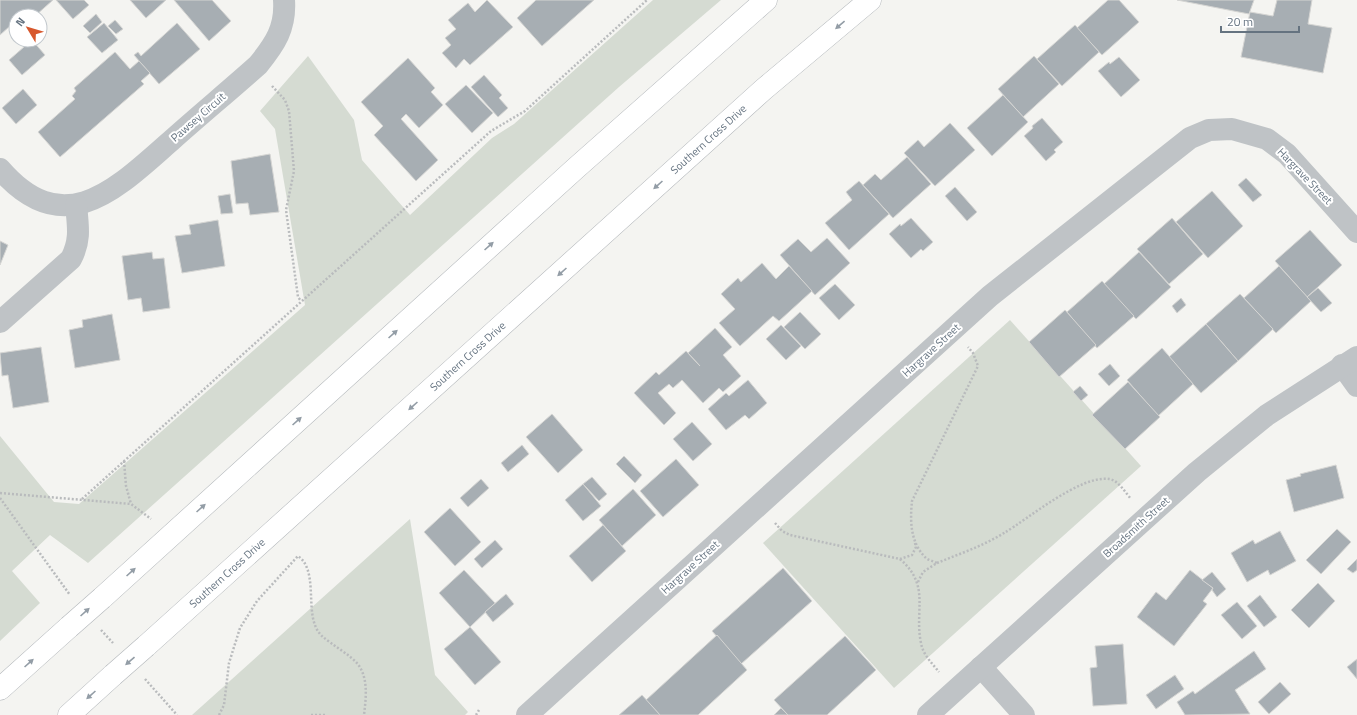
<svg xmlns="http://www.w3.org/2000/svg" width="1357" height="715" viewBox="0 0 1357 715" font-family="'Titillium Web',sans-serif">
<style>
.green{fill:#d5dbd2}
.building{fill:#a7aeb3;stroke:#d5d5d3}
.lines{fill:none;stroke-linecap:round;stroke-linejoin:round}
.secondary-casing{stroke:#b2b6ba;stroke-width:23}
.path{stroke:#b9bbbd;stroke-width:2.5;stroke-dasharray:2 2;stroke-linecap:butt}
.minor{stroke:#bfc3c6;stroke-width:22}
.secondary{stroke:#fff;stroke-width:22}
.secondary-bridge-casing{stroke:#b2b6ba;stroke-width:23;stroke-linecap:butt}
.secondary-bridge{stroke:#fff;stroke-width:22}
.oneway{fill:#939da6}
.labels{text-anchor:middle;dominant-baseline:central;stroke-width:4;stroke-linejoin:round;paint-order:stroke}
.street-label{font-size:11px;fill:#657380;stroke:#fff}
</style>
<rect width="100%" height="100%" fill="#f4f4f1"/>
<g class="green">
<polygon points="653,0 721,0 619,87 88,563 50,535 12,571 40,603 0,641 0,436 54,502 79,504 305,305 275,129 260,111 308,56 354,120 362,160 410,215 492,138 514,124"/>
<polygon points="1010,320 1141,466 894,688 763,543"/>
<polygon points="410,519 435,675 468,712 465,715 192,715"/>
</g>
<g class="building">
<polygon points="0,0 53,0 35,16 16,16 16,25 13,28 10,26 0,35"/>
<polygon points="56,0 84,0 89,5 73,19"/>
<polygon points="130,0 166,0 146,18"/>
<polygon points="174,0 212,0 231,21 209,41"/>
<polygon points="487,0 513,27 470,65 464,59 456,68 442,53 451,45 445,38 456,29 448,20 468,3 475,12"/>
<polygon points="536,0 594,0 542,46 517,18"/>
<polygon points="1108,0 1119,0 1139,22 1102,55 1077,28"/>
<polygon points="1177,0 1254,0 1249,14"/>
<polygon points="1277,0 1312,0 1308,24 1332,28 1323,73 1241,57 1250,12 1273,16"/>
<polygon points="96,14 102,22 90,33 83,26"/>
<polygon points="115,20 123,29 116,34 108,26"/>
<polygon points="104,23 118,40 102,53 87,37"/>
<polygon points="177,23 200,49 159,84 134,55 138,52 141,56"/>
<polygon points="1075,25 1099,52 1062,86 1037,59"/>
<polygon points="32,40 45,55 22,75 9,60"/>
<polygon points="115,52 130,69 139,61 150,73 141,81 144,84 60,157 38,132 75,99 72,96 76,91 74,88"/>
<polygon points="1034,56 1059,84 1023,117 998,89"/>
<polygon points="1119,57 1140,80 1121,97 1098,71 1109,62 1110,64"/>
<polygon points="408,58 435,88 431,92 443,105 419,128 406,114 401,119 438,160 416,181 374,135 383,126 361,102"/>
<polygon points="484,75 502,95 499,98 508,108 498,117 471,87"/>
<polygon points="466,85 493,113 472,133 445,104"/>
<polygon points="23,89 37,105 16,124 2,108"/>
<polygon points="1003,95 1028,122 992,156 967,128"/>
<polygon points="1042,118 1063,142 1054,150 1056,152 1046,161 1024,136 1033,128 1032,126"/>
<polygon points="950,123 975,150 935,186 904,153 918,140 924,147"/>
<polygon points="270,154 279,212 250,215 248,203 236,204 231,161"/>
<polygon points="907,157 931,184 893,218 863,185 875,174 881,180"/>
<polygon points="1246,178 1262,195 1253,202 1238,185"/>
<polygon points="859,181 889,214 849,250 825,223 852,200 846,192"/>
<polygon points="955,187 977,212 967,221 945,196"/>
<polygon points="1212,191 1243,226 1208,258 1176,222"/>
<polygon points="230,194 233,213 221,214 218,196"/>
<polygon points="911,218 933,242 923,251 921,249 911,258 889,234 900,224 901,226"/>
<polygon points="1172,218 1203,254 1169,284 1137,249"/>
<polygon points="218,220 225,266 182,273 175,236 191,234 189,225"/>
<polygon points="1310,230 1342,265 1307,297 1275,261"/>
<polygon points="827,238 850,263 815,295 780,255 798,239 811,252"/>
<polygon points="0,241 8,245 0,265"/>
<polygon points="152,252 153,259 164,258 170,308 143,312 141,298 128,300 122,256"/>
<polygon points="1139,252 1171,287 1136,319 1104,284"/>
<polygon points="762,263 776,279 789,266 812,291 779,321 773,316 740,346 719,323 735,309 721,294 738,278 741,282"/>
<polygon points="1279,266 1311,301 1276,333 1244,298"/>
<polygon points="1102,281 1134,316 1097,348 1067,312"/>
<polygon points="835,284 855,305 839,320 819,298"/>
<polygon points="1318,288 1332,303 1321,312 1307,297"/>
<polygon points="1240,294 1273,329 1238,361 1206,324"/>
<polygon points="1181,298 1186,305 1177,313 1172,306"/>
<polygon points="1065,310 1096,345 1059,377 1029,342"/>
<polygon points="800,312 821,334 805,349 784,327"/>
<polygon points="112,314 120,360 75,368 69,330 83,327 82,320"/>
<polygon points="1206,324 1238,361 1201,393 1169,357"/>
<polygon points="781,325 801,346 786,360 766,339"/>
<polygon points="715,328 732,347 723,355 741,376 723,392 719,388 703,403 682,380 673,388 669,384 658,393 676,413 664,425 634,393 656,372 659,375 686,351 700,366 688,353"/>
<polygon points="41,347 49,402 13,408 8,375 2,376 0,353"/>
<polygon points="1162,348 1193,384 1158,416 1127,380"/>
<polygon points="1110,364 1120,376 1109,386 1098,374"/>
<polygon points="748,380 767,403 749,419 745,415 726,430 708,409 726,393 729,396"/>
<polygon points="1128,382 1160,417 1125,449 1092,415"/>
<polygon points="1080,386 1088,395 1081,401 1073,392"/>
<polygon points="552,414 583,450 558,473 526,437"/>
<polygon points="692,422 712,444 693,461 673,439"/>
<polygon points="522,445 529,454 508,472 501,463"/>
<polygon points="624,456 642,475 635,483 616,464"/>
<polygon points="676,459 699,485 663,517 640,491"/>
<polygon points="1336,465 1344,498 1294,512 1286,480 1301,476 1300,474"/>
<polygon points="592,477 607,494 599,501 583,484"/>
<polygon points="481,479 489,488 468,507 460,498"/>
<polygon points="583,484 601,506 583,521 565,500"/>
<polygon points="633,489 656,515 622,546 599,520"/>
<polygon points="450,508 481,542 455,566 424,532"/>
<polygon points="603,525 626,551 592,582 569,556"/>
<polygon points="1337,529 1351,542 1321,574 1306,560"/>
<polygon points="1280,531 1296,561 1270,575 1268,570 1247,582 1231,553 1253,540 1255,544"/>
<polygon points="495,540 503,549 482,568 474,559"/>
<polygon points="1357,559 1357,570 1353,573 1347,569"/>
<polygon points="783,568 812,601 741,664 712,631"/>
<polygon points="464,570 495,603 470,627 439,593"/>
<polygon points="1190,570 1213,588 1203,601 1207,604 1174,646 1137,617 1156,592 1166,600"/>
<polygon points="1212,572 1226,589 1217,597 1212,590 1213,588 1202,580"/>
<polygon points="1318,583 1335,601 1309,628 1291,610"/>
<polygon points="506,594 514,604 493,622 485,612"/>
<polygon points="1260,595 1277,617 1264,627 1247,606"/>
<polygon points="1237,602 1257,626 1242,639 1221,615"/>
<polygon points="470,627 501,662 475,685 444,649"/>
<polygon points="717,635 747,670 698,715 660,715 646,700"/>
<polygon points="845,636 876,670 827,715 788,715 774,700"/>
<polygon points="1123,644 1127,704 1093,706 1090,668 1097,667 1095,646"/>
<polygon points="1254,651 1266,669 1235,690 1250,714 1185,715 1177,702 1193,691 1195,694"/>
<polygon points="1357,659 1357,679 1347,667"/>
<polygon points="1175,675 1184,689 1156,709 1146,695"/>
<polygon points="1280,682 1291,694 1269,714 1258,702"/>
<polygon points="642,695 660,715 619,715"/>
<polygon points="781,708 788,715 774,715"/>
</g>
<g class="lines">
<g class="secondary-casing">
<g id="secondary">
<polyline points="102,598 576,168 766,0"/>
<path id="s1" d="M146,646L764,89L870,0"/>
<polyline points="0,689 69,627"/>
<polyline points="69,715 113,675"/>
</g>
</g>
<g class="path">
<polyline points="272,86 285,100 289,111 294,171 286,210 298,297 301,301"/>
<polyline points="124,461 126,486 131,504"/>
<polyline points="0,493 131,504 151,519"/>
<polyline points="0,498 70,595"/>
<polyline points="82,499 491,131 525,111 647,0"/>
<polyline points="775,523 782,531 790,535 900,559 912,555 916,547 915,543"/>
<path d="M900,559C931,586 914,610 921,643C923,655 932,663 939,672"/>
<path d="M937,563C959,554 983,546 1004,533C1028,519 1080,475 1109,479C1118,480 1125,492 1131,499"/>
<path d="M918,582L923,572L937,563C933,561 928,560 926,558C910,543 910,520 912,501L978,366L973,353L968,347"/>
<polyline points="101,630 113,643"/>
<polyline points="145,679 177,715"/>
<path d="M219,715L224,705L229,663L240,628L257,601L298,556C317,569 307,605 315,625C318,634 324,638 331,643C339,649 349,655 356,662C369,676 366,698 364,715"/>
<polyline points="311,715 325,715"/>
<polyline points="476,715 479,710"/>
</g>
<g class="minor">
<path d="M0,169C65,244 118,187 173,139C201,114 230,90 258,65C275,44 286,28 284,0"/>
<path d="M0,322L71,259C81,240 78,226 76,205"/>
<polyline points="1342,365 1357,386"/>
<polyline points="981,667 1024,715"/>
<polyline points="527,715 990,296 1190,138 1209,130 1232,129 1267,139 1287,154 1357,232"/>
<polyline points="928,715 1197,472 1267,415 1357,357"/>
</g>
<use href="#secondary" class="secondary"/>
<g class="secondary-bridge-casing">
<g id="secondary-bridge">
<polyline points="69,627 102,598"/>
<polyline points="113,675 146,646"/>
</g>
</g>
<use href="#secondary-bridge" class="secondary-bridge"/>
</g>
<defs><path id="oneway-solid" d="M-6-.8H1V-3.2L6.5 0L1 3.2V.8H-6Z"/></defs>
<g class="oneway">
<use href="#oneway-solid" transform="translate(840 25) rotate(140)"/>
<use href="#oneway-solid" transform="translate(658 185) rotate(138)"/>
<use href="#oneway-solid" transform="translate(489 246) rotate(-42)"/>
<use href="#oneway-solid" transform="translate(562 272) rotate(138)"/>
<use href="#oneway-solid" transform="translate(393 334) rotate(-42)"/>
<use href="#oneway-solid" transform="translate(413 406) rotate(138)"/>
<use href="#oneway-solid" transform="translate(297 421) rotate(-42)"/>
<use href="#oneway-solid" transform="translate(201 508) rotate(-42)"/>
<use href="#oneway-solid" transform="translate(131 572) rotate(-42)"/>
<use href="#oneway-solid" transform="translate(85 612) rotate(-42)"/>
<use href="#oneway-solid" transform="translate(130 661) rotate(139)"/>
<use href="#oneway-solid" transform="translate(29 663) rotate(-42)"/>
<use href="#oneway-solid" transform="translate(91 695) rotate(138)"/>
</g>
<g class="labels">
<g class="street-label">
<text transform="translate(198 117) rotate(-41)">Pawsey Circuit</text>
<text stroke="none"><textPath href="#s1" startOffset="757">Southern Cross Drive</textPath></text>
<text transform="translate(1305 176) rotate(46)">Hargrave Street</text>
<text transform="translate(931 350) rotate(-42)">Hargrave Street</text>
<text stroke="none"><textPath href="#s1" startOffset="433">Southern Cross Drive</textPath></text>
<text transform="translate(1136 527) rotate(-42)">Broadsmith Street</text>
<text transform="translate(690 567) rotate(-42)">Hargrave Street</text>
<text stroke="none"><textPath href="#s1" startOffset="109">Southern Cross Drive</textPath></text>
</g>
</g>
<g transform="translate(28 28) rotate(308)"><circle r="19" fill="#ffffff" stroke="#c1c7cc"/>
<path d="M0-3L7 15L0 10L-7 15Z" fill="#d7582d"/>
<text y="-6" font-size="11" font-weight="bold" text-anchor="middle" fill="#657380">N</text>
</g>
<path d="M1221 26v6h78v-6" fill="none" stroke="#657380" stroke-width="2"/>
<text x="1227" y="26" font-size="12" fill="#657380" stroke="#ffffff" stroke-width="3" paint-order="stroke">20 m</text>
</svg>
